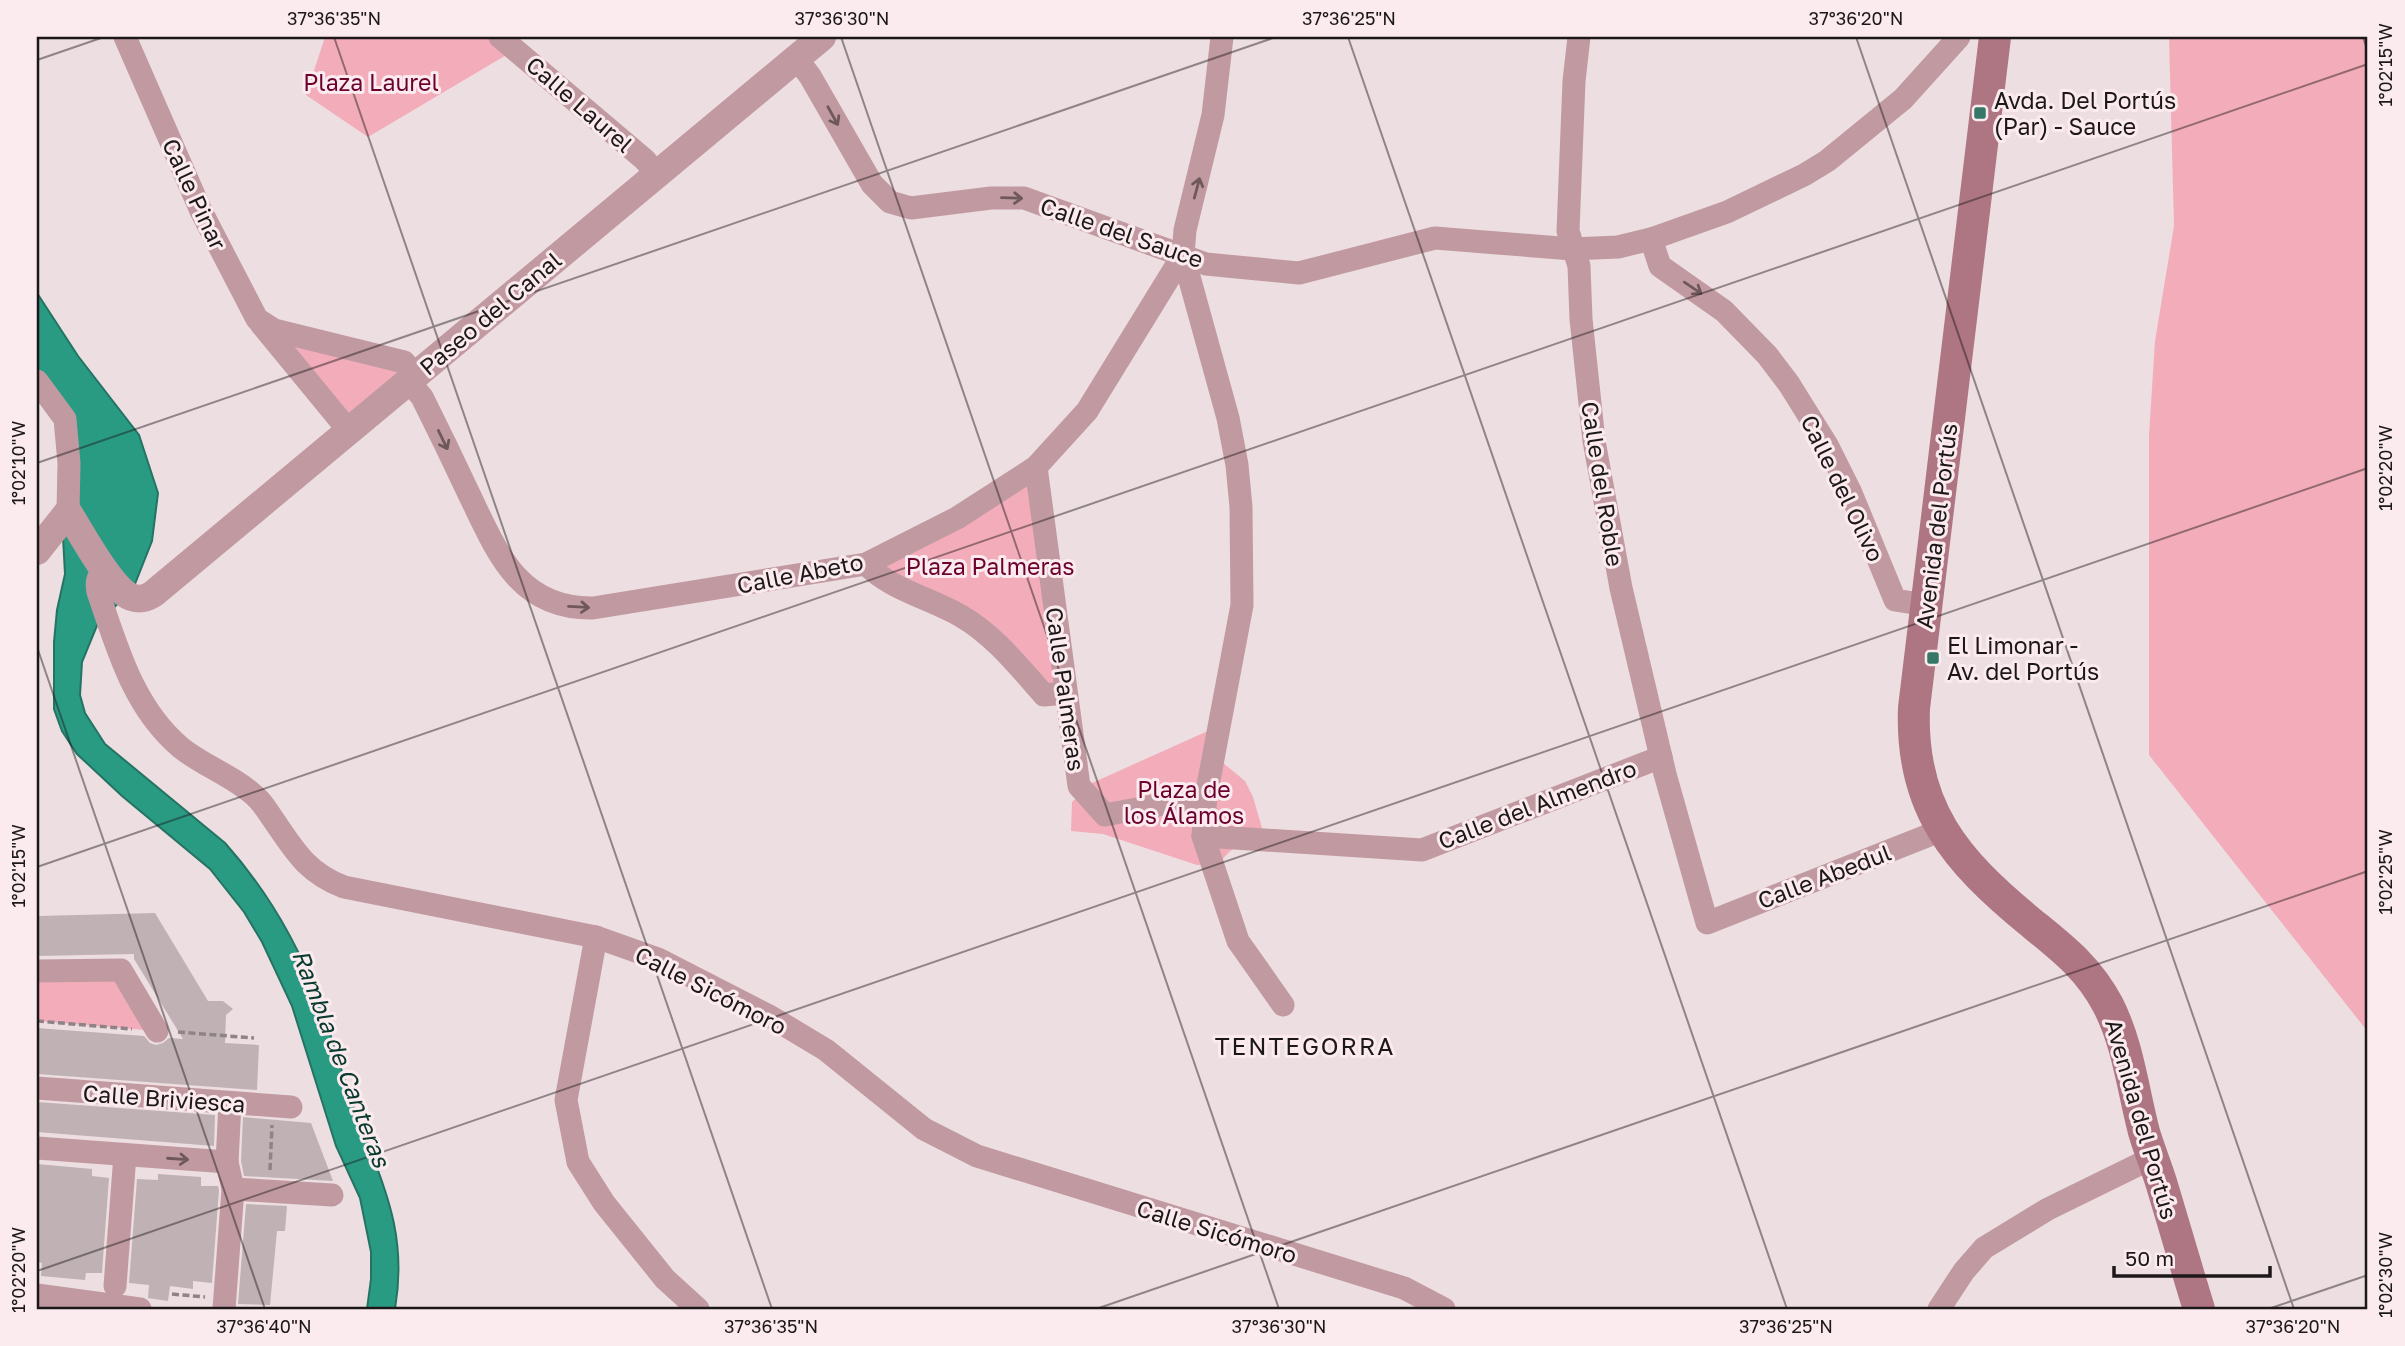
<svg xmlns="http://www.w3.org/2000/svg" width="2405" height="1346" viewBox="0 0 2405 1346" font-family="'Golos Text',sans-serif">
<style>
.green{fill:#f3adba}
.water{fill:#299b83;stroke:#257363;stroke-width:2}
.building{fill:#c0b2b4}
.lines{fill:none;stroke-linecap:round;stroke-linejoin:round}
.path{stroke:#8e8386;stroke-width:3.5;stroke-dasharray:7 3.5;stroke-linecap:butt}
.minor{stroke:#c19aa1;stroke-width:23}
.tertiary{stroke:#c19aa1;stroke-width:28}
.secondary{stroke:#ae7682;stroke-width:32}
.oneway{stroke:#6e585c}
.ticks{fill:none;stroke:#1c1718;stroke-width:2;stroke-opacity:0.45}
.poi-dot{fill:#367767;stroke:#fbebee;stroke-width:2.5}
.labels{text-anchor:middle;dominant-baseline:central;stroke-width:6;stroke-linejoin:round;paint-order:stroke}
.park-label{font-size:23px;fill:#6c012d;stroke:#fbebee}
.poi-label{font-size:23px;fill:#1c1718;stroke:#fbebee;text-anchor:start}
.street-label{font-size:23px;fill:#1c1718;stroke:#fbebee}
.neighbourhood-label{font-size:24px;letter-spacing:2px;fill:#1c1718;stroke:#fbebee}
.water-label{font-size:24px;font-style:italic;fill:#083a2f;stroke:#fbebee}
.neatline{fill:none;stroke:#1c1718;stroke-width:2.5}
.ticks-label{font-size:18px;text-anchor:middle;fill:#1c1718}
</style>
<rect width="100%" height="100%" fill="#eddee1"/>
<g class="green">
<polygon points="325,37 493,37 508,54 368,137 306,95"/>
<polygon points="2169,37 2368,37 2368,1032 2149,755 2149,435 2155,341 2174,226"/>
<polygon points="274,330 416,376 349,431"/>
<polygon points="1036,467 1066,693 1044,695 1010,657 866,564"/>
<path d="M1210,730L1222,762L1245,781L1253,797L1262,828C1247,840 1230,847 1220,863L1197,865L1103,834L1071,831L1072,802L1092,783Z"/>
<polygon points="121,970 157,1031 37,1021 37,971"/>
</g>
<path class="water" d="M37,293L78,356L139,435L158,493L152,541L133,589L98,623L82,662L80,695L85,713L105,744L225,843C265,888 297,942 318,998C331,1033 340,1069 353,1104C379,1179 409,1226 395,1309H367L371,1279V1252L360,1198L336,1146L292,1006L262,942L244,912L210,869L122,796L77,754L62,731L54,709V642L57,610L65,574L62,519L57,421L37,393Z"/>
<g class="building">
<polygon points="155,913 208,1001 223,1001 233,1009 226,1015 225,1043 259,1045 257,1090 37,1074 37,1028 144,1036 150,1043 156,1045 163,1043 169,1038 183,1039 134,959 134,954 37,956 39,916"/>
<polygon points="37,1102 215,1115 214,1146 37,1132"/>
<polygon points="243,1117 311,1123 333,1181 244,1176 241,1161"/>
<polygon points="37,1164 92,1169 92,1176 109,1178 102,1273 86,1273 85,1280 41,1276 42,1263 37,1262"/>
<polygon points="158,1174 201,1177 201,1186 218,1186 219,1190 212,1283 193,1281 193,1289 170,1286 168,1301 148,1298 149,1285 129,1283 137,1179 158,1180"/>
<polygon points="246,1204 287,1206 285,1231 277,1231 270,1305 238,1304"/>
</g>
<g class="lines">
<g class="path">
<polyline points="37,1021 132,1029"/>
<polyline points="178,1032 254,1038"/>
<polyline points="270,1170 272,1125"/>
<polyline points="172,1294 205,1297"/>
</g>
<g class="minor">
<polyline points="125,37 201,211 257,319 274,330 404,362 416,376"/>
<polyline points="500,37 645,160 657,175"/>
<polyline points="1222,37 1213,115 1185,230 1183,255 1228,418 1237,465 1241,507 1242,605 1206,796 1203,836 1422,850 1661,757"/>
<polyline points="1579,37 1574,81 1568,231 1579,266 1581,319 1594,441 1621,588 1665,774 1707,923 1942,830"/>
<polyline points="797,59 810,76 872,184 890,202 911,208 991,198 1024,198 1206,264 1299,273 1435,238 1572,249 1618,247 1651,239 1727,212 1804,175 1827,161 1903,99 1959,37"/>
<polyline points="1651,239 1660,266 1724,311 1767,355 1789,384 1827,445 1851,493 1895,600 1926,605"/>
<polyline points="261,324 349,431"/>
<polyline points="37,381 65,419 69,463 68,512"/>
<path d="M409,382L422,397C438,429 454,462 469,494C497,552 518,609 593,608L866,564L957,518L1036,467L1087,411L1183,255"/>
<polyline points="1036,467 1079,786 1105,815 1206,796"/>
<path d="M866,564C891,590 930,598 961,616C994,635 1019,667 1044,695L1066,693"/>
<path d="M105,570C97,577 96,582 98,592C117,647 133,707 180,747C203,766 234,776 256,797C264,804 269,814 275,822C296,853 308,873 344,887L596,937L658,959L771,1017L826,1050L924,1129L977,1156L1404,1288L1444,1309"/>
<polyline points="1203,836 1238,941 1283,1005"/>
<polyline points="596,937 566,1100 578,1162 604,1203 665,1279 698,1309"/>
<polyline points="37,971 121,970 157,1031"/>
<polyline points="37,1088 291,1107"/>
<polyline points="37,1148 227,1162"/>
<polyline points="233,1189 332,1195"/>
<polyline points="115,1286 125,1155"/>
<polyline points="37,1295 140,1309"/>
<polyline points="224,1309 233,1189 227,1162 230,1103"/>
<polyline points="1939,1309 1964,1271 1984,1248 2048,1209 2152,1158"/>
</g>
<path class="tertiary" d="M37,551L68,512C81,532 110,588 131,597C139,600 145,599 153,594L822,37"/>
<path class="secondary" d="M1995,37L1914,708C1910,808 1956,861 2029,921C2062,948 2088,967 2108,1005C2128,1044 2133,1090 2144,1132C2149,1149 2156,1166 2161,1182C2174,1225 2186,1267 2199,1309"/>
</g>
<defs><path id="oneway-shaft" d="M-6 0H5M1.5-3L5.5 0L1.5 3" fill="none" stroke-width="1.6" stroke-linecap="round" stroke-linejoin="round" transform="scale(1.75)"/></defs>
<g class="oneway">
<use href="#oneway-shaft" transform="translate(833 116) rotate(61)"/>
<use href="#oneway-shaft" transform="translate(1197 188) rotate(-75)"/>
<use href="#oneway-shaft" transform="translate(1012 198) rotate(2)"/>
<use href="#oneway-shaft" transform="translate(1693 288) rotate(34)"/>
<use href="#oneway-shaft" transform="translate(443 440) rotate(64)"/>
<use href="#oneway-shaft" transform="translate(579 607) rotate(3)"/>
<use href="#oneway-shaft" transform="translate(178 1159) rotate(4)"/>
</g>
<path class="ticks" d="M334,37L772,1309M841,37L1279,1309M1348,37L1787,1309M1856,37L2294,1309M2363,37L2368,52M37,60L104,37M37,463L1276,37M37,647L265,1309M37,867L2368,64M37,1271L2368,468M1096,1309L2368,871M2268,1309L2368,1275"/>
<g class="poi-dot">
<rect x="1973" y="106" width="14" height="14" rx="3.5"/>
<rect x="1926" y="651" width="14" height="14" rx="3.5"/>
</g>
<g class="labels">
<g class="park-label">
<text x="371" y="82">Plaza Laurel</text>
<text x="990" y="566">Plaza Palmeras</text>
<text x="1184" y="789">Plaza de<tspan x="1184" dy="26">los Álamos</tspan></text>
</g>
<g class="poi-label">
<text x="1994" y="100">Avda. Del Portús<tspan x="1994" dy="26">(Par) - Sauce</tspan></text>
<text x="1947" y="645">El Limonar -<tspan x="1947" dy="26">Av. del Portús</tspan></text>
</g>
<g class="street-label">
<text transform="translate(580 104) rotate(41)">Calle Laurel</text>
<text transform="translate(195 194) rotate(65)">Calle Pinar</text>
<text transform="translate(1122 232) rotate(19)">Calle del Sauce</text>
<text transform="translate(490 313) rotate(-40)">Paseo del Canal</text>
<text transform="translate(1603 484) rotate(81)">Calle del Roble</text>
<text transform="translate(1843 488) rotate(64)">Calle del Olivo</text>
<text transform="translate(1936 526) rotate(-83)">Avenida del Portús</text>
<text transform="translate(800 573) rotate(-11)">Calle Abeto</text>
<text transform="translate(1066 689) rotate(82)">Calle Palmeras</text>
<text transform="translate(1537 804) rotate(-21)">Calle del Almendro</text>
<text transform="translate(1824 876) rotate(-21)">Calle Abedul</text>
<text transform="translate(711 990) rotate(27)">Calle Sicómoro</text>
<text transform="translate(164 1098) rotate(4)">Calle Briviesca</text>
<text transform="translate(2142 1119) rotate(74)">Avenida del Portús</text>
<text transform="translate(1217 1231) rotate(17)">Calle Sicómoro</text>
</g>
<g class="neighbourhood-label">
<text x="1305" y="1045">TENTEGORRA</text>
</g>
<g class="water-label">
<text transform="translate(342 1058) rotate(69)">Rambla de Canteras</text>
</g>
</g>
<rect width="2405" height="1346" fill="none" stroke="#fbebee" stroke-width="77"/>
<path d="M2114 1266v10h156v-10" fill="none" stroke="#1c1718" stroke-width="3.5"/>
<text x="2125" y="1266" font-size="21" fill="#1c1718" stroke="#fbebee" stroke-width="5" paint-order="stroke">50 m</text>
<rect x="38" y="38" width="2328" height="1270" class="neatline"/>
<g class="ticks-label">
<text x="334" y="25">37°36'35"N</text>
<text x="842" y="25">37°36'30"N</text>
<text x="1349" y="25">37°36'25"N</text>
<text x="1856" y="25">37°36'20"N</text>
<text transform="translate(2386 65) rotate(-90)" y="6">1°02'15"W</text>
<text transform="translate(19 463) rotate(-90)" y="6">1°02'10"W</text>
<text transform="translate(2386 468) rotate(-90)" y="6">1°02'20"W</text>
<text transform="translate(19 866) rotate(-90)" y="6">1°02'15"W</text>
<text transform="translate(2386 872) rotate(-90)" y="6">1°02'25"W</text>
<text transform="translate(19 1270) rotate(-90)" y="6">1°02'20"W</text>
<text transform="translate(2386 1275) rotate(-90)" y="6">1°02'30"W</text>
<text x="264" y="1333">37°36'40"N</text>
<text x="771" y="1333">37°36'35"N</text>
<text x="1279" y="1333">37°36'30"N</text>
<text x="1786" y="1333">37°36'25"N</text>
<text x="2293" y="1333">37°36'20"N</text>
</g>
</svg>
